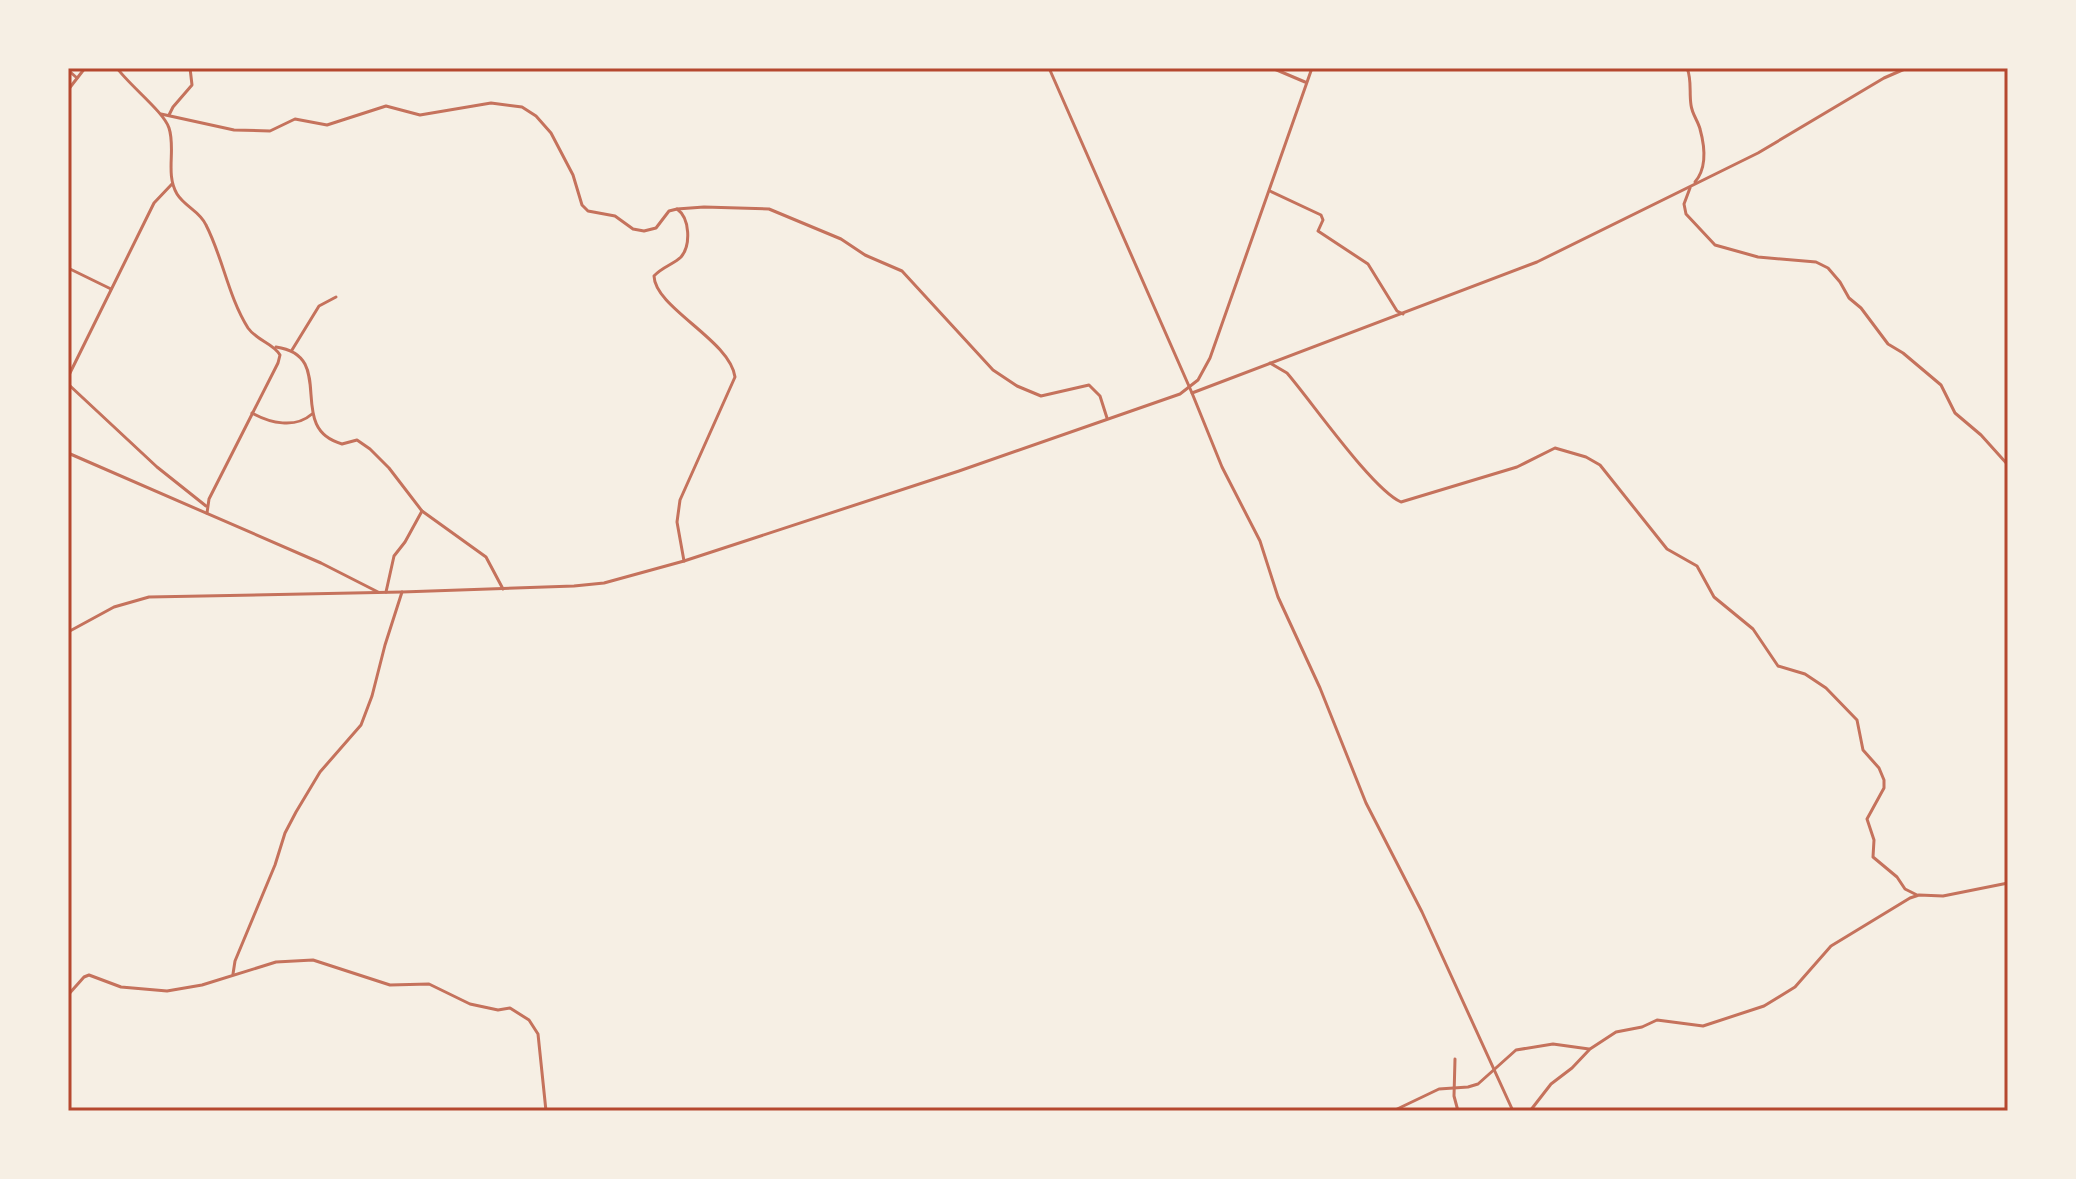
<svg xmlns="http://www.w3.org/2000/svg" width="2076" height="1179" viewBox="0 0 2076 1179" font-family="Lato,sans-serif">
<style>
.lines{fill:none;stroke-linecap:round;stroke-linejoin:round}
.minor{stroke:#c5725c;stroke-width:3}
.neatline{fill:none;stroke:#b5482f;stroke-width:3}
</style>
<rect width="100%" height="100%" fill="#f6efe4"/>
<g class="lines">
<g class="minor">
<path d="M117,68C129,85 164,112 169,128C176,149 165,174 177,194C185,207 200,211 206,225C223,258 228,296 248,328C257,341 273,343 280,355L278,363L209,499L207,513"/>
<polyline points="1049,68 1192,393 1222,467 1260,541 1278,597 1320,688 1366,803 1422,912 1513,1111"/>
<polyline points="1272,68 1305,82"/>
<path d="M1687,68C1692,80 1689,92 1691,105C1692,114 1698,121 1700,129C1705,147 1707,168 1695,182"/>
<polyline points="68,70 77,78"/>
<polyline points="68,90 85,68"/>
<polyline points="161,114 234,130 270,131 295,119 327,125 386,106 420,115 491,103 522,107 536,116 551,133 573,175 582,205 588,211 615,216 633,229 644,231 656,228 669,211 677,209 704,207 769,209 841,239 865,255 902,271 993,370 1017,386 1041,396 1089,385 1100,396 1107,418"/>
<polyline points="169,115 173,107 192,85 190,68"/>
<polyline points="1690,188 1684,204 1686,214 1715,245 1758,257 1816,262 1828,268 1840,282 1849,298 1861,308 1888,344 1903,353 1941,385 1955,413 1981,435 2008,465"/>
<polyline points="1270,191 1321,215 1323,220 1318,231 1368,264 1397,311 1403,314"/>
<path d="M677,209C690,218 691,245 681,257C674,264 662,267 654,276C655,308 730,340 735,377L680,500L677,522L684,561"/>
<polyline points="68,268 111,289"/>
<path d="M276,347C339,356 284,428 342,444L357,440L370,449L389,468L422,511L486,557L503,589"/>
<polyline points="292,350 319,306 336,297"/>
<path d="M1270,363L1287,373C1312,402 1372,489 1401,502L1517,467L1555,448L1586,457L1600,465L1667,549L1697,566L1714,597L1753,629L1778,666L1805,674L1826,688L1857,720L1863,750L1879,768L1884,780V788L1867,819L1874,840L1873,857L1897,877L1905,889L1917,895"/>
<polyline points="68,377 154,203 172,184"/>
<polyline points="68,384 157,467 206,506"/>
<polyline points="1192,393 1537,262 1758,153 1884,78 1907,68"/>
<path d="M252,413C270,423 295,429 312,414"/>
<polyline points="68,453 321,563 378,592"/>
<polyline points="386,592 394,556 405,542 422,511"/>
<polyline points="68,632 114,607 149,597 402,592 574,586 604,583 684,561 959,471 1180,394 1198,380 1210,358 1312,68"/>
<polyline points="233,974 235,961 275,865 285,833 296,812 320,772 361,725 372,696 385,645 402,592"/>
<polyline points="68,995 84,977 89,975 121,987 167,991 202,985 276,962 313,960 390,985 429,984 470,1004 498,1010 510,1008 529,1020 538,1034 546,1111"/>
<polyline points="1455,1059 1454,1096 1458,1111"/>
<polyline points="1393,1111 1439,1089 1468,1087 1478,1084 1516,1050 1553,1044 1589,1049"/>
<polyline points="1530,1111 1551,1084 1572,1068 1590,1049 1616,1032 1642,1027 1657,1020 1703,1026 1764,1006 1795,987 1831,946 1910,898 1919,895 1943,896 2008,883"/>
</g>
</g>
<rect width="2076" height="1179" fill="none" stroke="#f6efe4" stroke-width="140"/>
<rect x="70" y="70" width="1936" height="1039" class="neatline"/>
</svg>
